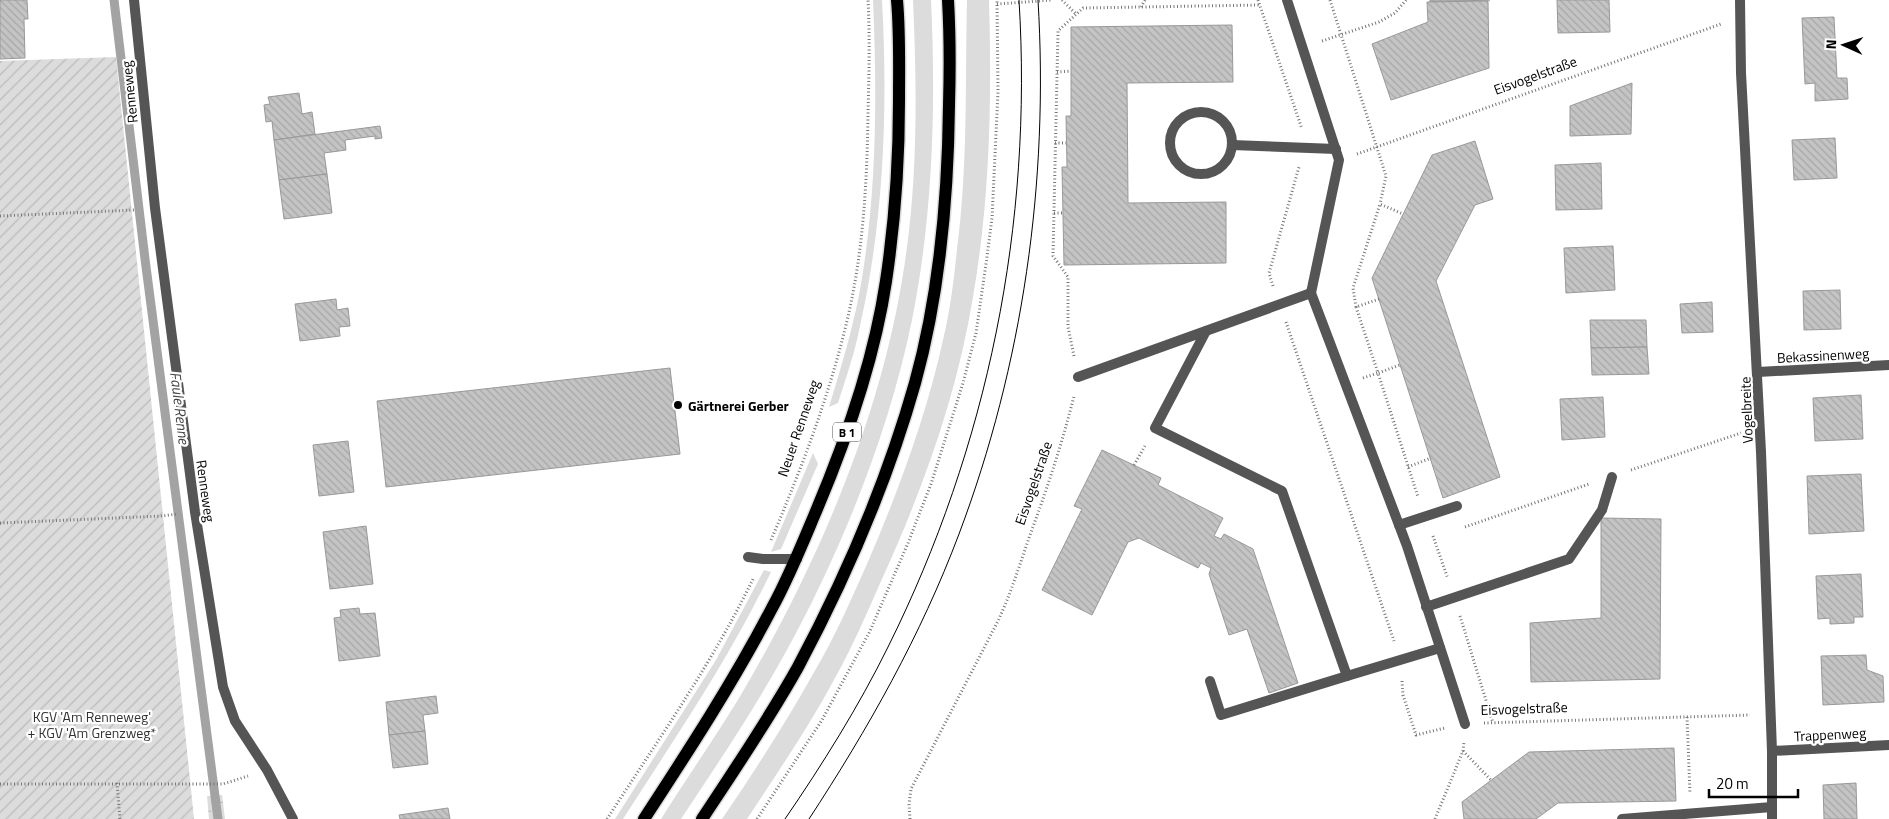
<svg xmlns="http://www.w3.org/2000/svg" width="1889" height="819" viewBox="0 0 1889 819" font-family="'Titillium Web',sans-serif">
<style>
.grass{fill:#dcdcdc}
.wetland{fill:url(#wetland-marsh)}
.garden{fill:url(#garden-furrows)}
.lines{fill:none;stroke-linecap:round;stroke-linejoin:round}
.stream{stroke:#a3a3a3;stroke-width:9}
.building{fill:url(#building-back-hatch);stroke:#999}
.primary-casing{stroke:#dbdbdb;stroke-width:15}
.path{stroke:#777;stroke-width:3;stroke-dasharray:1 2.5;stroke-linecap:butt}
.lane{stroke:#555;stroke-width:10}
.street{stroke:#555;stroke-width:10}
.primary{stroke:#000;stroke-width:12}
.tram{stroke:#000;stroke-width:1}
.poi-dot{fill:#000;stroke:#fff;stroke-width:2}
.labels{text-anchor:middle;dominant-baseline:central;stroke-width:4.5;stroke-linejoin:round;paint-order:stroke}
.shield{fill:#fff;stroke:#4c4c4c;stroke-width:1}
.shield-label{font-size:12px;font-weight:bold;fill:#000}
.street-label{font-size:14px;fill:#000;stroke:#fff}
.poi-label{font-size:14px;font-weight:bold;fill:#000;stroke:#fff;text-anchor:start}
.park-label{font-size:14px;fill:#333;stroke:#fff}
.water-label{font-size:15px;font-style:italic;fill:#444;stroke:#fff}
</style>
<defs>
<pattern id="wetland-marsh" width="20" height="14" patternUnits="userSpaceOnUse" patternTransform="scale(1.25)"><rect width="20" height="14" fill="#dcdcdc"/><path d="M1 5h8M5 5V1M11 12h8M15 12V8" fill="none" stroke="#bbb"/></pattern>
<pattern id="garden-furrows" width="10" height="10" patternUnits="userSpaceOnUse" patternTransform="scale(1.25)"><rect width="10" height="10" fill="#dcdcdc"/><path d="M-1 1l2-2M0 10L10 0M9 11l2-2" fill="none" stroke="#bbb"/></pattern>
<pattern id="building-back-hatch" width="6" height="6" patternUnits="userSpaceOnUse" patternTransform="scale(1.25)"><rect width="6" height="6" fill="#c4c4c4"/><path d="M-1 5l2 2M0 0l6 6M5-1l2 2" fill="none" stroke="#a7a7a7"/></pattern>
</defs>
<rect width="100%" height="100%" fill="#fff"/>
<g class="grass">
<path d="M873,0H882C888,109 884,220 860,326C855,352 846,378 838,403L829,407C842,364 855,322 862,278C877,186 877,93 873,0Z"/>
<path d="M913,0H931C936,107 933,215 912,320C889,432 843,547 788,648C756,707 718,763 681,819H661C691,771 725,724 753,674C824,549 882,411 904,268C918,180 917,89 913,0Z"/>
<path d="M967,0H989C992,99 990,199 973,297C957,395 923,489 882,579C867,613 853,646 835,678C809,727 777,773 747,819H722C754,772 785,724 813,674C834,639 850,602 867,564C898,492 926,417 943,340C950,311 954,280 957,249C968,166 965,83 967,0Z"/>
<polygon points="813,453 818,464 781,549 771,552"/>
<path d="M764,570L771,572C729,659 675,738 623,819H615L716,660Z"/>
</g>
<polygon class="wetland" points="222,795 225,819 209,819 207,796"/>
<polygon class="garden" points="116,57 194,819 0,819 0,61"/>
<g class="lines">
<polyline class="stream" points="114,0 145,259 218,819"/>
</g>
<g class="building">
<polygon points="0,0 27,0 28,19 24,19 25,58 0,59"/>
<polygon points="1430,0 1490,0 1430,2"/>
<polygon points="1557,0 1609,0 1610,32 1558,33"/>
<polygon points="1488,1 1489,68 1391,100 1372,44 1428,22 1427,2"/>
<polygon points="1834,17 1837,78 1847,78 1848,99 1815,101 1815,83 1805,84 1802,18"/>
<polygon points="1232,25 1233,82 1127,83 1128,203 1226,202 1226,263 1064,265 1062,167 1067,167 1066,116 1071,116 1071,27"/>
<polygon points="1632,83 1631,134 1570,136 1570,106"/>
<polygon points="299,93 302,114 312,112 315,134 274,140 272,121 266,122 264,105 270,104 268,97"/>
<polygon points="380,126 382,138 375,139 375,136 345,140 346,150 324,153 327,174 279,180 274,140"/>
<polygon points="1835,138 1837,178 1794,180 1792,140"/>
<polygon points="1475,141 1493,199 1475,205 1436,281 1500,477 1443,498 1372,278 1432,155"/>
<polygon points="1601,163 1602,209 1556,210 1555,165"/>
<polygon points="327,174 332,213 284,219 279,180"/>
<polygon points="1613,246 1615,290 1566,293 1564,248"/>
<polygon points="1840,290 1841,329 1804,330 1803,291"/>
<polygon points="336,299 337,310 348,308 350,326 339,327 340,336 300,341 295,304"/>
<polygon points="1712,302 1713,332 1682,333 1680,304"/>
<polygon points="1590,320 1646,320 1647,347 1591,348"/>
<polygon points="1647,347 1649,374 1592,375 1591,348"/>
<polygon points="670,368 680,454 386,487 377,401"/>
<polygon points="1861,395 1863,439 1815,441 1813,398"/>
<polygon points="1603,397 1605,437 1562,440 1560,399"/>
<polygon points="348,441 354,492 319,496 313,445"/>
<polygon points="1102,450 1161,478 1158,485 1223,518 1214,536 1221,539 1224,534 1253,549 1298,683 1269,693 1247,629 1229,635 1209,574 1211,568 1201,563 1198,568 1139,538 1128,542 1092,615 1042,590 1082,509 1074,506"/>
<polygon points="1861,474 1864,531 1809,534 1807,476"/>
<polygon points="1601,518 1661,519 1660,679 1531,682 1530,623 1601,618"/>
<polygon points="366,526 373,584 330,589 323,532"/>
<polygon points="1861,574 1863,617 1854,617 1854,623 1830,624 1830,618 1818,619 1816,576"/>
<polygon points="359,608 360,614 375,613 380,656 339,661 334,618 341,617 340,610"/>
<polygon points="1866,655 1867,670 1883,676 1884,702 1823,705 1821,656"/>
<polygon points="436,696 438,713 423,715 425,731 389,735 386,702"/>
<polygon points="425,731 428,764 393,768 389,735"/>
<polygon points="1674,748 1676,801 1558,803 1536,819 1464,819 1462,802 1529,752"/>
<polygon points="1856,783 1857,819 1824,819 1823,785"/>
<polygon points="448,808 450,819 400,819 399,815"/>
</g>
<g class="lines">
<g class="primary-casing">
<g id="primary">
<path d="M644,819C689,750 734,681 772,608C788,579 801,547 814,516C846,441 874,362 886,281C895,221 899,161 899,101C899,68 900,34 897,0"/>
<path d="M702,819C735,769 769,719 798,667C846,577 887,482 915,383C940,293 948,199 949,105C950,70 950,35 948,0"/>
</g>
</g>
<g class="path">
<polyline points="1062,0 1076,14"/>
<polyline points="1258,0 1302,129"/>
<polyline points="1330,0 1386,176 1380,204"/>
<polyline points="997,4 1052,0"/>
<polyline points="1141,7 1145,0"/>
<polyline points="1322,41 1379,22 1395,13 1406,0"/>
<polyline points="1057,72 1071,71"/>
<polyline points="1055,143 1066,143"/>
<polyline points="1357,154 1721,24"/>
<polyline points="1054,213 1063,213"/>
<polyline points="0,216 134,210"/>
<polyline points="1273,286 1269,273 1299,167"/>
<polyline points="1379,299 1356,307 1378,373 1400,365"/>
<polyline points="1356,307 1353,288 1380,204 1403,214"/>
<polyline points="1286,322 1394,641"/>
<polyline points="1074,356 1068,327 1068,277 1053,256 1058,31 1083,8 1260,5"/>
<polyline points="1363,378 1378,373 1418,497"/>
<polyline points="1134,465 1145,446"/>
<polyline points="1408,467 1431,458"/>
<polyline points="1631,470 1741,433"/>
<polyline points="0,523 162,516 177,514"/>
<polyline points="1465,527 1589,484"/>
<polyline points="1433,536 1448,579"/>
<path d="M771,540C801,470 828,399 846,325C863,256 867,185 868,114C869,76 870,38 868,0"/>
<polyline points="1460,616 1493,723"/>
<polyline points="1402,681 1403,695 1416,735 1445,728"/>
<polyline points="1687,717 1690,794"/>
<polyline points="1484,723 1750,715"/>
<polyline points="1463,751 1491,780"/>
<polyline points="117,783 120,819"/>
<polyline points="0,784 223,784 248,776"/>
<path d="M607,819C658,740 713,662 754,577"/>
<polyline points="757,819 822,720 870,631 908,543 931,484 963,383 976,333 987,257 992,218 998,92 997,0"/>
<path d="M910,819L909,804L911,789L998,621C1011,593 1020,564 1030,535C1047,489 1062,444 1074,396"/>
<polyline points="1435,819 1463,751 1464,742"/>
</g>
<g class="lane">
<circle cx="1201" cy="143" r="31"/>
<polyline points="1232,145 1336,149"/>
<polyline points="1206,331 1155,428 1282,491 1347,676 1440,648"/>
<polyline points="1399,525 1457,506"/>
<polyline points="748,557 763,559 797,559"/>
<polyline points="1426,607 1569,559 1602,510 1612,477"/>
<polyline points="1210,681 1221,715 1347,676"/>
<polyline points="1622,819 1772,807"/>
</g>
<g class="street">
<polyline points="134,0 155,208 195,512 223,687 235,721 267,770 293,819"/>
<polyline points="1287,0 1339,160 1311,293 1407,546 1465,724"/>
<polyline points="1740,0 1741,73 1761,452 1772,751 1772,819"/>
<polyline points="1758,372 1889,365"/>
<polyline points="1078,377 1311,293"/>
<polyline points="1772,751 1889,745"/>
</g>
<use href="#primary" class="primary"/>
<g class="tram">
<path d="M785,819C822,765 859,706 888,647C988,446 1033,224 1019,0"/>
<path d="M809,819C868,729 921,635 959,534C1023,364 1049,182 1038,0"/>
</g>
</g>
<circle class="poi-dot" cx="678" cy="405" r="5"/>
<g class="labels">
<rect class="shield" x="833" y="422.5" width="28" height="19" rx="4"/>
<g class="shield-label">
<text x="847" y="432">B 1</text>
</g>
<g class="street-label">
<text transform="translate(1535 75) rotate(-20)">Eisvogelstraße</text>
<text transform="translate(129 92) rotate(-96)">Renneweg</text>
<text transform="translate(1823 355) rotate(-3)">Bekassinenweg</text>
<text transform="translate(1746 410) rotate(-92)">Vogelbreite</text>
<text transform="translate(798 428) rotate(-71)">Neuer Renneweg</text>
<text transform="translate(1033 483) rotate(-71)">Eisvogelstraße</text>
<text transform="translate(206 491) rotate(82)">Renneweg</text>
<text transform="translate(1524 708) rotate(-2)">Eisvogelstraße</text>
<text transform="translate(1830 734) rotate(-3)">Trappenweg</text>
</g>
<g class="poi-label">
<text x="688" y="405">Gärtnerei Gerber</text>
</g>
<g class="park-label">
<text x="92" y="716">KGV 'Am Renneweg'<tspan x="92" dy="16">+ KGV 'Am Grenzweg*</tspan></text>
</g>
<g class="water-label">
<text transform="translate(180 408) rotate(83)">Faule Renne</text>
</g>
</g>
<g transform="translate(1844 45) rotate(273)" stroke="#ffffff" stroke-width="4" paint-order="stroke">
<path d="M0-4L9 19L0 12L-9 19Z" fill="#000000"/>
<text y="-8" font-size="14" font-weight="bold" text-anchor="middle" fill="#000000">N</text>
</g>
<path d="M1709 789v8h89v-8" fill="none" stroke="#000000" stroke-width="2.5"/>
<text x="1716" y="789" font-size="15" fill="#000000" stroke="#ffffff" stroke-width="4" paint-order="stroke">20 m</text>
</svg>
